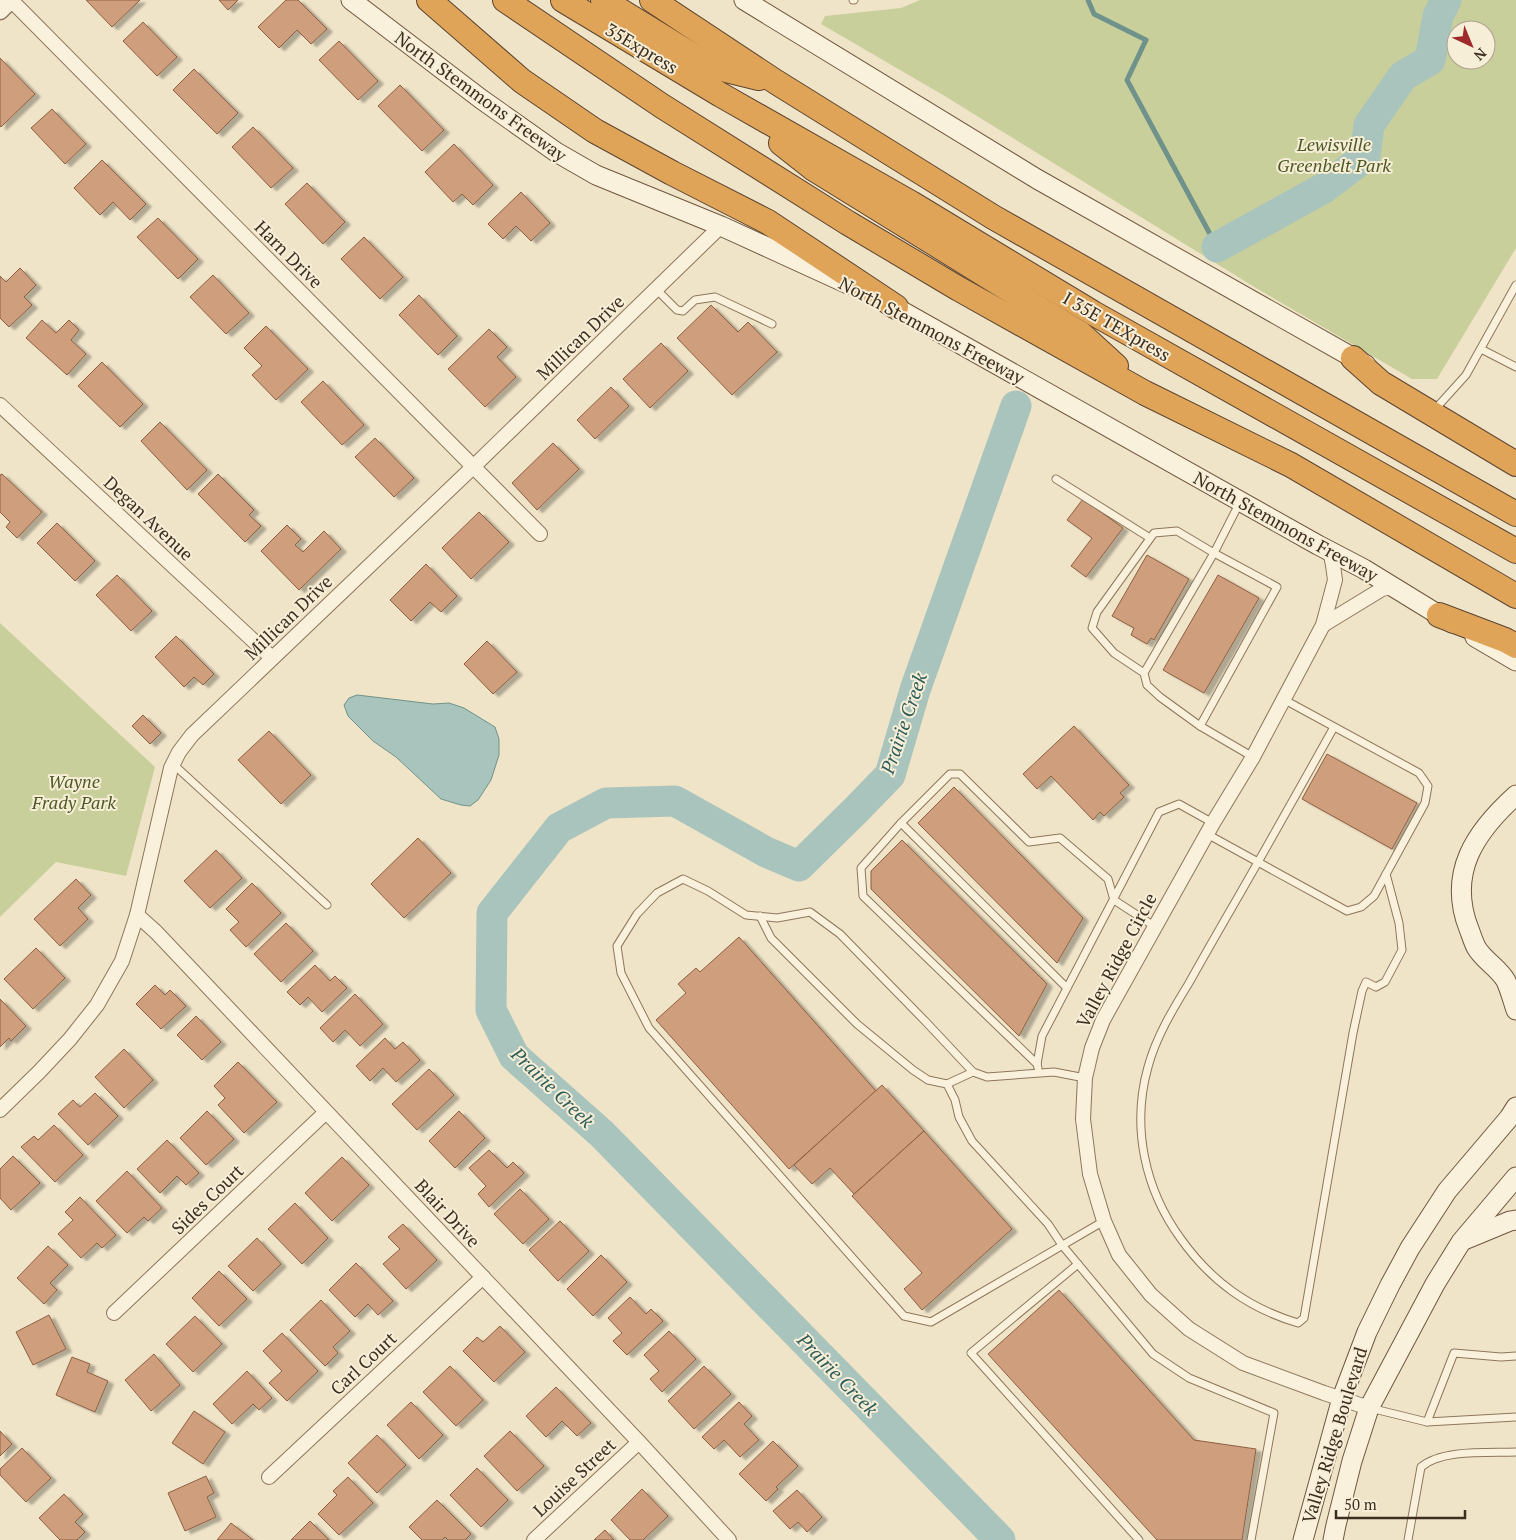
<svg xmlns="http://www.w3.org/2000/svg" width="1516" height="1540" viewBox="0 0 1516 1540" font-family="'PT Serif',serif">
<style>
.green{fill:#c9cf9b;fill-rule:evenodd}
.water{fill:#a9c4bc;stroke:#6f938a}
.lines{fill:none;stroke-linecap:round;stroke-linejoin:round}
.stream{stroke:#6f938a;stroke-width:5}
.river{stroke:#a9c4bc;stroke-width:31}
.building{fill:#cf9f7d;stroke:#8d5f41;filter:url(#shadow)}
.service-casing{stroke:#8d765c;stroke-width:9}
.minor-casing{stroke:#8d765c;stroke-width:16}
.tertiary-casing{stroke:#8d765c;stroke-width:19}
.secondary-casing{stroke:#6f573f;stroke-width:21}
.motorway-casing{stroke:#5b4430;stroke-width:26}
.service{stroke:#faf1dc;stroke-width:7}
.minor{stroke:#faf1dc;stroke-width:14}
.tertiary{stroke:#faf1dc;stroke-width:16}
.secondary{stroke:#faf1dc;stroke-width:19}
.motorway{stroke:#e0a458;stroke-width:24}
.labels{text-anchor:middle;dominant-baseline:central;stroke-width:4;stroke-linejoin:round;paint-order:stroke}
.street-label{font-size:18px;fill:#3d2e20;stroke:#f7eed8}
.park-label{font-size:18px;font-style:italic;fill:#4d5a26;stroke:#f7eed8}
.water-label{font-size:19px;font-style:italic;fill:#2f5d5a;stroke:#f7eed8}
</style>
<defs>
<filter id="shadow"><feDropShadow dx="5.5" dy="3" stdDeviation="1" flood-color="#0004"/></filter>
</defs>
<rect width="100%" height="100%" fill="#f0e4c8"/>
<g class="green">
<path d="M920,0H1516V248L1437,379H1412L1256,288L943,95L821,24L825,16L901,8ZM1456,30H1486V60H1456Z"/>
<polygon points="0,623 155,767 126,876 56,862 0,917"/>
</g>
<polygon class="water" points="357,695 433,704 449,703 464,708 495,727 499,739 499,755 491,780 478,800 470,806 461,805 441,799 396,757 373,741 348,716 344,705 349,698"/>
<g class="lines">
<polyline class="stream" points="1088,0 1094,14 1146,40 1127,80 1217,247"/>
<g class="river">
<polyline points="1217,247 1324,188 1365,157 1369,125 1403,76 1430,60 1438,16 1446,0"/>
<polyline points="1000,1540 602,1134 514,1056 491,1010 492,913 559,828 606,803 675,801 766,852 799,866 856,810 890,775 915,690 1016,406"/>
</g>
</g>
<g class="building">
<polygon points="86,0 140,0 112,27"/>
<polygon points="219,0 238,0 228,10"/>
<polygon points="286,0 298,0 327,29 311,44 297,30 279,48 258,27"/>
<polygon points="143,22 177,57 157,76 123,41"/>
<polygon points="339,41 378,81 358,100 319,60"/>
<polygon points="0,58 35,94 1,127 0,126"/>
<polygon points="194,69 238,113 217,134 173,90"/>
<polygon points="400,85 444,130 422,151 378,106"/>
<polygon points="52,109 86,144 65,164 31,128"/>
<polygon points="253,127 293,168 271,188 232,147"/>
<polygon points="454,144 493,185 473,205 462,194 453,202 425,172"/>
<polygon points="102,160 146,204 130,220 113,202 100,215 74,188"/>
<polygon points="307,183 345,222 323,244 285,204"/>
<polygon points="521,192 550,223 531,241 516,226 503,239 488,224"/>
<polygon points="158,218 198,259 178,279 137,237"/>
<polygon points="364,237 403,277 380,299 341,259"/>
<polygon points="20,268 36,285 24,297 32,305 9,327 0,318 0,276 6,282"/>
<polygon points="213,275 249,313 226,334 190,297"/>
<polygon points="419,295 457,336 438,355 399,315"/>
<polygon points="711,305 738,332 748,322 777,352 732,395 677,338"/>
<polygon points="42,320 56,333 69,320 79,330 71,340 86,354 67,375 26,338"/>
<polygon points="266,326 308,369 276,400 252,375 262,366 244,348"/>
<polygon points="489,329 507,347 497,357 516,377 485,407 448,369"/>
<polygon points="661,343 688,371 650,408 623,379"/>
<polygon points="102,362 143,404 120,427 78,386"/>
<polygon points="323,381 364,425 342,445 301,402"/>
<polygon points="611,387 629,406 595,439 577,420"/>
<polygon points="160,422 207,470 187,490 141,441"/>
<polygon points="375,438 414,478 394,497 355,457"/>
<polygon points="553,443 579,469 537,510 512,483"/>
<polygon points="2,474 42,512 17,538 6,527 10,522 0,512 0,475"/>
<polygon points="218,474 254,510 249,515 261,526 245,542 198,494"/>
<polygon points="1083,499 1123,528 1086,577 1071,566 1092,538 1067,520"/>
<polygon points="479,512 509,542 471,579 442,548"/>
<polygon points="57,523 95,561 75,581 37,543"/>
<polygon points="287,525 301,539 295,545 303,552 324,531 341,549 299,590 261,551"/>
<polygon points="1147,555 1189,579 1154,640 1151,638 1147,644 1131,635 1134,628 1112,616"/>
<polygon points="426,564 457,596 441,612 430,602 411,621 390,600"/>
<polygon points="117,575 152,611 131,631 96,595"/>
<polygon points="1218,575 1259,598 1204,693 1163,670"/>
<polygon points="176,636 214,674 203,685 194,677 184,687 155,657"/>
<polygon points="487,641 517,672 493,694 464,664"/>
<polygon points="143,715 161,733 150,744 132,726"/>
<polygon points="1074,726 1129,785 1120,793 1124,797 1104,816 1100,812 1093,820 1051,776 1037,789 1023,774"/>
<polygon points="269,731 311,775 281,804 238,760"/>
<polygon points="1327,754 1417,803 1392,849 1302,799"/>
<polygon points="954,787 1083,918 1057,963 918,823"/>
<polygon points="418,838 451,873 404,918 371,884"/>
<polygon points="902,840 1047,984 1019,1036 871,889 871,871"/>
<polygon points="216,850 242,878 210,908 184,881"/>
<polygon points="76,879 91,895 78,908 88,919 60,946 34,919"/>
<polygon points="252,883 281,913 246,947 230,930 239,922 226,909"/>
<polygon points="286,923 313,951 281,982 254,954"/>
<polygon points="739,937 876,1091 789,1169 656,1020 686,993 678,984 696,968 700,972"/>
<polygon points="36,948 65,978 33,1009 4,979"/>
<polygon points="315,965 330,981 335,976 347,988 322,1012 308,997 300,1005 287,992"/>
<polygon points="155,985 165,995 170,990 186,1006 161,1029 136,1004"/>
<polygon points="355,994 383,1024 360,1046 345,1030 333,1042 320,1028"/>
<polygon points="0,999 26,1026 11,1041 9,1038 0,1047"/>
<polygon points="196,1016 221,1042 202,1060 177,1035"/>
<polygon points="385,1038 395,1049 403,1042 420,1060 396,1082 383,1068 370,1081 356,1066"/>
<polygon points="124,1049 153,1080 124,1108 95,1077"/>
<polygon points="238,1062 277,1102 244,1133 218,1105 225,1098 214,1086"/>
<polygon points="429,1069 454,1095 417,1130 392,1104"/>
<polygon points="882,1085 924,1131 854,1194 830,1168 812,1184 794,1165"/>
<polygon points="95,1093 118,1116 88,1145 58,1114 73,1100 80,1107"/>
<polygon points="207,1111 234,1139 206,1165 180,1138"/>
<polygon points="459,1111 485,1138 455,1168 429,1141"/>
<polygon points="54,1125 83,1155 55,1182 21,1147 34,1136 38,1140"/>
<polygon points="924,1131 1012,1229 922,1310 904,1289 922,1273 852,1196"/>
<polygon points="167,1140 199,1173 186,1185 177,1176 160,1193 137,1169"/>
<polygon points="489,1150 507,1168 513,1162 524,1173 489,1207 478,1194 486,1186 469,1168"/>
<polygon points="13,1156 40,1183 11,1210 0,1198 0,1169"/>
<polygon points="342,1157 369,1185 332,1221 305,1193"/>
<polygon points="127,1171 162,1208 148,1221 144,1217 127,1233 96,1201"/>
<polygon points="520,1189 549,1219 523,1244 494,1214"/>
<polygon points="80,1197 116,1235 102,1248 97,1243 81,1258 58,1234 73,1220 65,1212"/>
<polygon points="295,1203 328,1238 302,1264 268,1229"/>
<polygon points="560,1221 589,1251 558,1281 529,1250"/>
<polygon points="403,1224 437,1260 406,1289 383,1264 400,1249 388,1237"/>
<polygon points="257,1238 281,1264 253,1291 228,1266"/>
<polygon points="48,1246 68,1265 50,1283 57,1290 44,1304 17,1278"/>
<polygon points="601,1255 627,1282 593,1316 567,1289"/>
<polygon points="356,1263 393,1301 378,1315 368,1304 355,1317 329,1290"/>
<polygon points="219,1271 247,1299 219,1326 192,1298"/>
<polygon points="1059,1290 1194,1440 1256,1449 1242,1540 1157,1540 988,1354"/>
<polygon points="630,1297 646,1314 651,1309 663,1321 627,1355 613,1341 622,1333 608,1318"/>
<polygon points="321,1300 350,1331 333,1347 338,1353 325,1366 290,1330"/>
<polygon points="49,1315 66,1349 33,1365 16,1332"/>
<polygon points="195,1316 222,1344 193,1372 166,1344"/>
<polygon points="500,1326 525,1352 494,1382 463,1351 477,1337 483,1342"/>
<polygon points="669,1331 696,1359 662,1392 650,1379 659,1371 644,1355"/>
<polygon points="282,1333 318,1371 287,1401 269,1383 282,1371 263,1351"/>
<polygon points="154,1354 180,1385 151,1411 125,1380"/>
<polygon points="72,1357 90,1364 87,1372 108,1381 95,1412 56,1395"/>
<polygon points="450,1366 483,1400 456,1426 423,1392"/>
<polygon points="704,1366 731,1394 694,1429 668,1401"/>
<polygon points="247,1371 272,1398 259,1410 253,1404 232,1424 213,1404"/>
<polygon points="556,1387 591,1423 577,1436 562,1421 546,1437 526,1416"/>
<polygon points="411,1402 443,1435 419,1459 387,1425"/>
<polygon points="739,1402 752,1416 744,1424 759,1440 740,1457 724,1440 714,1449 702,1437"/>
<polygon points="194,1411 225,1432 203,1464 172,1443"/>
<polygon points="0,1431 12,1444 0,1456"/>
<polygon points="510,1431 544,1466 517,1491 484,1456"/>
<polygon points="377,1435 406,1465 377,1493 348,1463"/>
<polygon points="773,1441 798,1466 776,1487 778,1489 766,1501 739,1474"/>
<polygon points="22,1448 51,1478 26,1502 0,1475 0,1469"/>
<polygon points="477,1468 508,1500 481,1527 450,1495"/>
<polygon points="206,1476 214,1493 207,1497 216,1517 185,1531 168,1493"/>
<polygon points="348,1477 373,1503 339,1535 318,1514 337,1495 333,1491"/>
<polygon points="642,1489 668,1516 643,1540 630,1540 611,1520"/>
<polygon points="797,1490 822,1517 807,1532 798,1522 790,1529 773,1511"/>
<polygon points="64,1494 83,1514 75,1522 85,1532 77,1540 60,1540 39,1518"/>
<polygon points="437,1500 471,1534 465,1540 448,1540 445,1537 442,1540 422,1540 409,1527"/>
<polygon points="310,1521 329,1540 291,1540"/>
<polygon points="231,1523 253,1540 217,1540"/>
<polygon points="605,1530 614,1540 594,1540"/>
</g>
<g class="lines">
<g class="service-casing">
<g id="service">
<polyline points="853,0 854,0"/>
<polyline points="656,289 677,310 683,311 695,300 715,297 772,324"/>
<polyline points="1481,349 1516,367"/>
<polyline points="1438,406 1466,375 1516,285"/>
<polyline points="1056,479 1150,538"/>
<polyline points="1240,502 1214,553 1277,587 1200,726 1253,757"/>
<polyline points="1144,673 1114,653 1092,628 1097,612 1154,533 1177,531 1214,553 1144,673 1147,685 1160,697 1200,726"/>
<path d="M1334,727C1301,786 1268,845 1234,904C1219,930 1204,956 1189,983C1173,1009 1156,1037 1148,1067C1131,1127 1145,1190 1181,1239C1211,1281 1248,1308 1298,1323L1304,1318L1353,1033L1362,991L1366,982L1376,987L1385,982L1402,950L1399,923L1386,874"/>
<polyline points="173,764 327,905"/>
<polyline points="901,823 1067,988"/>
<polyline points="1207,834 1347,911 1361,907 1374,896 1425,803 1428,786 1419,773 1283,699"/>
<polyline points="760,916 771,938 857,1024 913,1070 928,1080 947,1084 955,1100 959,1117 972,1141 1048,1224 1062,1245 1153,1354 1189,1378 1274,1413 1251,1540"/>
<polyline points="1037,1064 863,896 861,868 901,823 950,774 960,774 1029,842 1060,838 1108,879 1114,900 1154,926"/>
<polyline points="1038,1068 1037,1064 1042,1036 1159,812 1179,804 1213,823"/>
<polyline points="1085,1078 1054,1072 987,1077 973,1072 926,1022 840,934 810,912 777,918 746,915 708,891 683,879 657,893 637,914 617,946 621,973 649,1028 904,1316 931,1322 1104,1221"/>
<polyline points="947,1084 973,1072"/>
<polyline points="1078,1264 971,1353 1139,1540"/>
<polyline points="1370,1408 1427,1422 1516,1417"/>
<polyline points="1427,1422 1454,1353 1501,1357 1516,1356"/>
<path d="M1408,1540L1421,1467C1442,1449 1488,1453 1516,1452"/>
</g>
</g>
<g class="minor-casing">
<g id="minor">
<polyline points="11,0 540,534"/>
<polyline points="0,405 272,658"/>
<polyline points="1330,551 1333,565 1335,580 1323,625 1253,757 1213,823 1103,1020 1092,1048 1085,1078 1083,1119 1090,1174 1104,1221 1119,1255 1151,1295 1189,1329 1243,1363 1324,1393 1369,1408"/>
<polyline points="1323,625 1382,589 1393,587"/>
<polyline points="137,915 156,932 639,1442 729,1540"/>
<polyline points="0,1110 39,1072 70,1039 97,1005 122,961 137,915 171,768 179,752 192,735 473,467 721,226"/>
<polyline points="114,1313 326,1112"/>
<polyline points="269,1477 483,1277"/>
<polyline points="534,1540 639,1442"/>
</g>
</g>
<g class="tertiary-casing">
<polyline id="tertiary" points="0,11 11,0"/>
</g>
<g class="secondary-casing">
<g id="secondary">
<polyline points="351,0 481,99 556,152 596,175 721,226 848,284"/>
<polyline points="744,0 1037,179 1366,365"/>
<polyline points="884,301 1318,545 1364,569 1452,623"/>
<polyline points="1475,637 1516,661"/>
<path d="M1516,795C1475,832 1447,873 1469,929C1471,934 1473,941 1476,947C1483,960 1499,968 1506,981C1510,990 1513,1001 1516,1010"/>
<polyline points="1464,1240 1510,1221 1516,1220"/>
<polyline points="1303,1540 1342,1398 1367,1332 1390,1285 1410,1248 1447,1191 1509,1118 1516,1107"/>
<polyline points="1333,1540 1336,1525 1352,1461 1369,1408 1435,1284 1461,1242 1516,1177"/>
</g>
</g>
<g class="motorway-casing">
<g id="motorway">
<polyline points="429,0 522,81 595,131 672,173 768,222 896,307"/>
<polyline points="505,0 662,106 848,223 959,289 1145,393 1291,465 1516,596"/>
<polyline points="563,0 721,95 911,203 1093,313 1516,551"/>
<polyline points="603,0 710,66 759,78"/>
<polyline points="652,0 776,82 993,217 1516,514"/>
<polyline points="781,143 814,169 1081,334 1116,366"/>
<polyline points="1353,358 1381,383 1516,464"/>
<polyline points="1439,615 1505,640 1516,646"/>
</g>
</g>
<use href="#service" class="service"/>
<use href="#minor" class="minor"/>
<use href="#tertiary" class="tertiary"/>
<use href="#secondary" class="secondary"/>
<use href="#motorway" class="motorway"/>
</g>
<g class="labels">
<g class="street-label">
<text transform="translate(642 48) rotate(31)">35Express</text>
<text transform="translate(481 96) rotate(36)">North Stemmons Freeway</text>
<text transform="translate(289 254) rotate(45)">Harn Drive</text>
<text transform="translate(1117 326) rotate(30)">I 35E TEXpress</text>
<text transform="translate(932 330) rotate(28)">North Stemmons Freeway</text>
<text transform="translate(580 337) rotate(-44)">Millican Drive</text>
<text transform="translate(149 518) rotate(43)">Degan Avenue</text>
<text transform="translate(1286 526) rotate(29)">North Stemmons Freeway</text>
<text transform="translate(288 617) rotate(-44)">Millican Drive</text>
<text transform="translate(1116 960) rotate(-62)">Valley Ridge Circle</text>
<text transform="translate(207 1199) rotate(-44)">Sides Court</text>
<text transform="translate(448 1213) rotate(47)">Blair Drive</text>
<text transform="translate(363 1363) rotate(-43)">Carl Court</text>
<text transform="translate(1334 1435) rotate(-73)">Valley Ridge Boulevard</text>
<text transform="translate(574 1477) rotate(-43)">Louise Street</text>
</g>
<g class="park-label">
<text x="1334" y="144">Lewisville<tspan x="1334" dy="21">Greenbelt Park</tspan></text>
<text x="74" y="781">Wayne<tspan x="74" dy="21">Frady Park</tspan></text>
</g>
<g class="water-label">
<text transform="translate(903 723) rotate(-71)">Prairie Creek</text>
<text transform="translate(553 1087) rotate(44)">Prairie Creek</text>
<text transform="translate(838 1374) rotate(46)">Prairie Creek</text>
</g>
</g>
<g transform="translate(1471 45) rotate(136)"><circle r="24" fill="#f7eed8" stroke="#ada18e"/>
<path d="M0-4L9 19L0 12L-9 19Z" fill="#9e2a2b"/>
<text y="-8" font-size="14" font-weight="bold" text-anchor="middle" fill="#3d2e20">N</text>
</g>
<path d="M1336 1510v8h129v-8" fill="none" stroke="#3d2e20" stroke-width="2.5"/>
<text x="1344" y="1510" font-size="15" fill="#3d2e20" stroke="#f7eed8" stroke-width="4" paint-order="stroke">50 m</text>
</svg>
